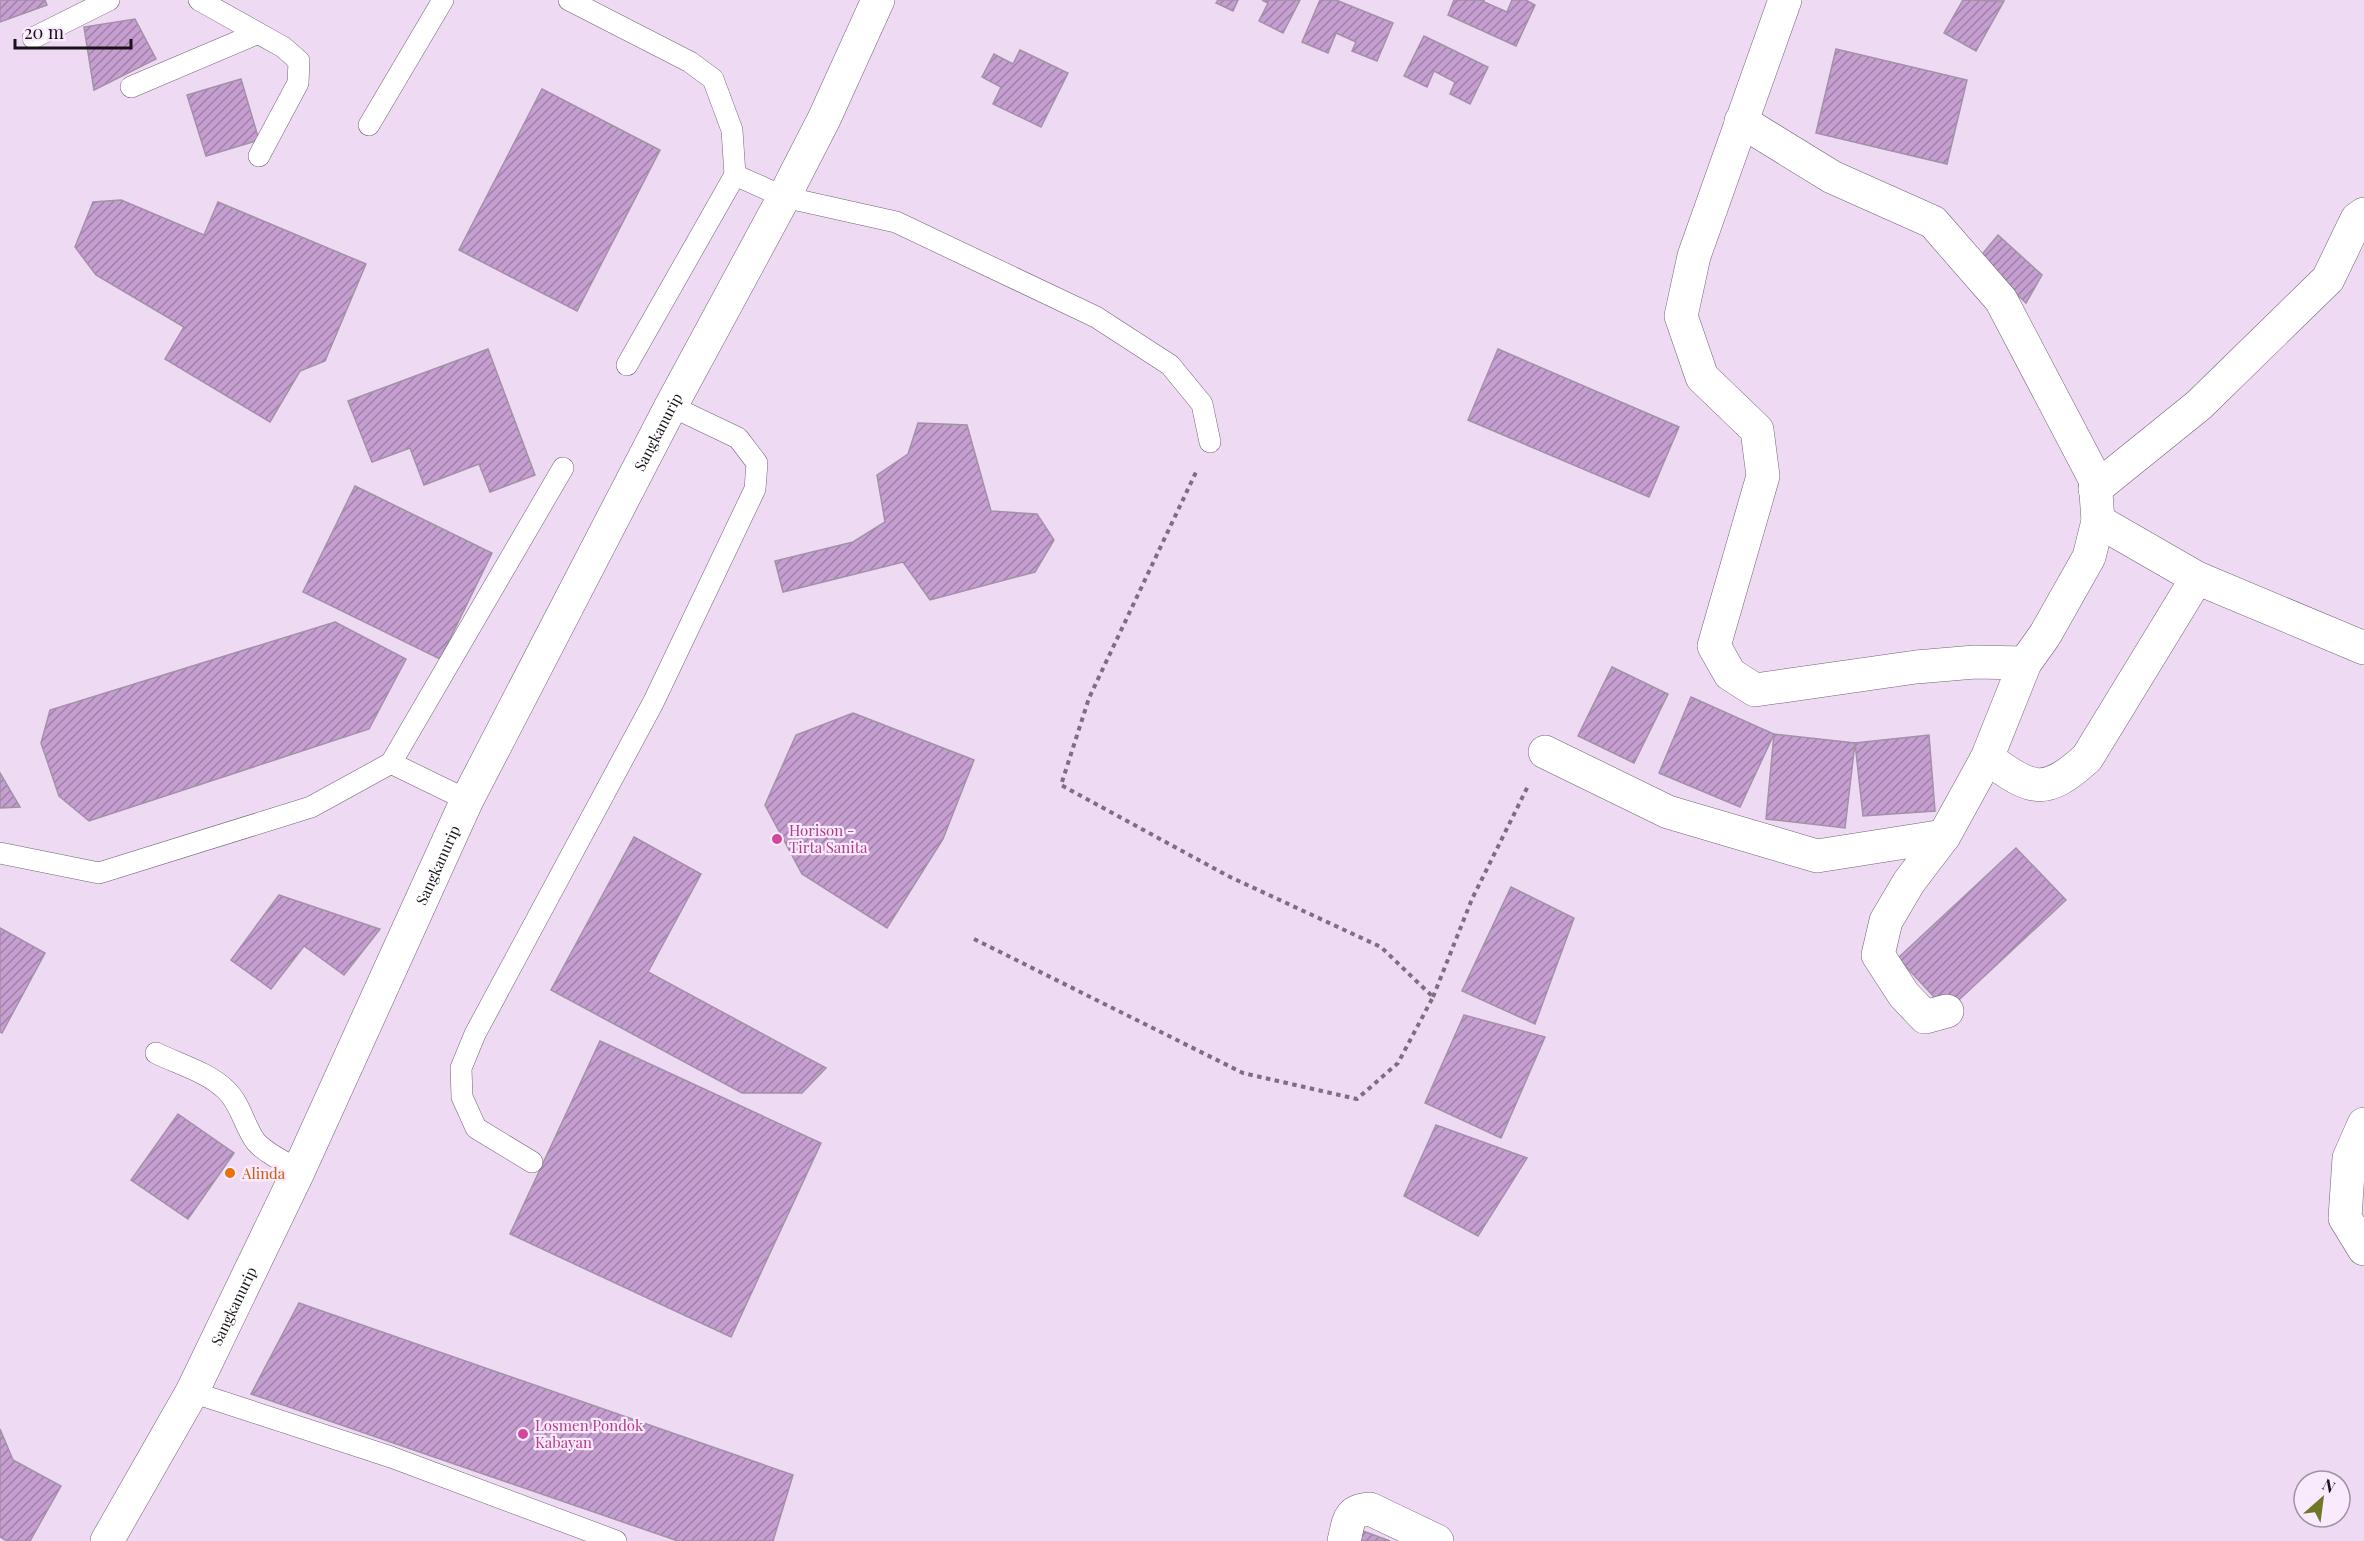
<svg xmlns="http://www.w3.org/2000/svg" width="2364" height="1541" viewBox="0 0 2364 1541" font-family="'Playfair Display',serif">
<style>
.building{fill:url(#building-hatch);stroke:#a291a7;stroke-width:1.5}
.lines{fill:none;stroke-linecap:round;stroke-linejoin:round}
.service-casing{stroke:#726276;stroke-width:22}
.minor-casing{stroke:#726276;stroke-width:34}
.path{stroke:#7c6f7f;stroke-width:4;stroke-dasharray:4.5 4.5;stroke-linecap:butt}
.service{stroke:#fff;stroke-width:21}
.minor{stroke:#fff;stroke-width:33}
.hotel-dot{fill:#d1479c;stroke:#f9eafd;stroke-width:2}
.food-dot{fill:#e8710a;stroke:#f9eafd;stroke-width:2}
.labels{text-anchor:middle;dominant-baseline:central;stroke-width:4.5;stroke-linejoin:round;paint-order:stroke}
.street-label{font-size:15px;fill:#19121a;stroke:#f9eafd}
.hotel-label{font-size:15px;fill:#b23c85;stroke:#f9eafd;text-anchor:start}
.food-label{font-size:15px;fill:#c56008;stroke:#f9eafd;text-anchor:start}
</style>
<defs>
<pattern id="building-hatch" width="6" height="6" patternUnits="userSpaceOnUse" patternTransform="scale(1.5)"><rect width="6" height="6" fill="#c69fd1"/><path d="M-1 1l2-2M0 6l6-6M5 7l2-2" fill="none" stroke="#a080a9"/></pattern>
</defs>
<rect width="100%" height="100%" fill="#eedbf3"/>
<g class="building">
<polygon points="0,0 45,0 47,5 0,22"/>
<polygon points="1218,0 1238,0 1233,11 1216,3"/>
<polygon points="1262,0 1300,0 1283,33 1259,21 1268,3"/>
<polygon points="1320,0 1336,0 1393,23 1377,61 1352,51 1356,42 1336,33 1328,53 1302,42"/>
<polygon points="1454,0 1484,0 1484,2 1507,12 1512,0 1526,0 1535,5 1516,46 1448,15"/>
<polygon points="1963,0 2004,1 1976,51 1944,33"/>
<polygon points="135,19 156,59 94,90 84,27"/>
<polygon points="1424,36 1488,67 1470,104 1450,94 1455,82 1434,71 1427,87 1404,76"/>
<polygon points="1836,49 1967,80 1947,164 1816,133"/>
<polygon points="1020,50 1068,73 1041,127 993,104 1001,87 982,77 994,54 1013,64"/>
<polygon points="241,79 259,140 206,156 187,95"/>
<polygon points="542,89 660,150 577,311 459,250"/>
<polygon points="121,200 204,235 218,202 366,264 325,361 300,371 270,422 165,359 184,327 96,275 75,247 93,202"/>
<polygon points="1998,235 2042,275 2026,303 1979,258"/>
<polygon points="488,349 535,475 490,492 479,464 424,485 410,448 372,462 348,401"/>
<polygon points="1498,349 1679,427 1649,497 1468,420"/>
<polygon points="918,423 967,425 991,511 1037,514 1054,540 1035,572 930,600 903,562 783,592 775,561 853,542 885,522 877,475 908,454"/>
<polygon points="355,486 492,553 440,659 303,592"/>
<polygon points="335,622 406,659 369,729 89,821 59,796 41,743 50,710"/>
<polygon points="1612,667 1668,694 1634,763 1578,736"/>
<polygon points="1691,697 1774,734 1740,807 1659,773"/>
<polygon points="853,713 974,760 943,839 887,928 802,874 765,805 796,735"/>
<polygon points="1774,734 1855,743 1845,828 1766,819"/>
<polygon points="1929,735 1935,811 1863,816 1855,743"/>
<polygon points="0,773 20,807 0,808"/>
<polygon points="634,837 701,874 648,972 826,1068 802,1093 742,1093 551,990"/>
<polygon points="2016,848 2066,900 1947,1011 1898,958"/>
<polygon points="1511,887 1574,918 1535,1024 1462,991"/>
<polygon points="279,895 380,929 344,975 304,946 271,989 231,960"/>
<polygon points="0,928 45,953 2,1033 0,1032"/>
<polygon points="1464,1015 1545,1037 1501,1138 1425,1103"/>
<polygon points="600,1041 821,1143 731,1337 510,1234"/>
<polygon points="178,1114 234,1153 188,1219 131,1180"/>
<polygon points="1436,1125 1527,1158 1478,1236 1404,1196"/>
<polygon points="299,1303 793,1475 773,1541 678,1541 251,1394"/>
<polygon points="0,1429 13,1460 61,1486 30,1541 7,1541 0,1537"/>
<polygon points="1363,1531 1390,1541 1359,1541"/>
</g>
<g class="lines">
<g class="service-casing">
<g id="service">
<polyline points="199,0 283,47 299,61 298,83 259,156"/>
<polyline points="569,0 690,62 713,79 732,130 735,175 784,197 896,222 1096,317 1170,365 1202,404 1210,442"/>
<polyline points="33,38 109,0"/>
<polyline points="131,87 256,34"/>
<polyline points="369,125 443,0"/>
<polyline points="627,365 735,175"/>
<polyline points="391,763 467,800"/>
<polyline points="0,853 99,873 311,807 391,763 563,468"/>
<path d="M156,1053C178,1064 208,1072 226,1090C241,1104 244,1126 256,1142C267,1154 285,1162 299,1170"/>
<polyline points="532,1162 476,1128 462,1097 461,1068 475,1034 653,703 755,489 757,463 738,438 671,406"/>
<polyline points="192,1392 391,1457 616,1541"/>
</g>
</g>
<g class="minor-casing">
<g id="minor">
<polyline points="1785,0 1694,256 1681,316 1702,377 1757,430 1763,476 1714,646 1730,674 1755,690 1916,667 1975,662 2025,663"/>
<polyline points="1741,121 1832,177 1933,222 2001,300 2095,479 2098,521 2089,557 2045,635 2025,663 1987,758 1944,836 1909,882 1886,921 1878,955 1904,995 1925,1017 1947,1011"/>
<polyline points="2095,489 2199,405 2328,279 2357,219 2364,214"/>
<polyline points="2098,521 2197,578 2364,648"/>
<polyline points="1545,752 1668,812 1817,856 1944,836"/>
<path d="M1987,758C2032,790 2044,797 2087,758L2197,578"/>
<polyline points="2364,1124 2349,1158 2345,1218 2364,1249"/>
<path id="s1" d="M107,1541L192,1392L299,1170L467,800L671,406L784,197L824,119L878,0"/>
<path d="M1344,1541C1349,1522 1347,1510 1370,1509L1437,1541"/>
</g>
</g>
<g class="path">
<polyline points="974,939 1243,1073 1357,1099 1398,1063 1433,997 1381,947 1228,876 1061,785 1089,698 1197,470"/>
<polyline points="1433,997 1472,899 1529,784"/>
</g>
<use href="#service" class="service"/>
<use href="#minor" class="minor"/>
</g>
<g class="hotel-dot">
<circle cx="777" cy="839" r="6"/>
<circle cx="523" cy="1434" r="6"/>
</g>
<circle class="food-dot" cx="230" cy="1173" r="6"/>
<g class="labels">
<g class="street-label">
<text stroke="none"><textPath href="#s1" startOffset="1239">Sangkanurip</textPath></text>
<text stroke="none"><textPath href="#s1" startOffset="753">Sangkanurip</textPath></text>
<text stroke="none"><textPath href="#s1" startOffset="267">Sangkanurip</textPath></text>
</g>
<g class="hotel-label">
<text x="789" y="830">Horison -<tspan x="789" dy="17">Tirta Sanita</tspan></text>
<text x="535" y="1425">Losmen Pondok<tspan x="535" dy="17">Kabayan</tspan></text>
</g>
<g class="food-label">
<text x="242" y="1173">Alinda</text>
</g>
</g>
<g transform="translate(2322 1499) rotate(28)"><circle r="28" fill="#f9eafd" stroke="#9f94a2" stroke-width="1.5"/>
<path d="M0-4.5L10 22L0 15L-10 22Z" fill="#6f7925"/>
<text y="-9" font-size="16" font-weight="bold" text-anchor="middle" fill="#19121a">N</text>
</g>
<path d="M15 39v9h116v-9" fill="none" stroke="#19121a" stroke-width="3"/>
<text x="24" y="39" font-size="18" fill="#19121a" stroke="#f9eafd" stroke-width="4.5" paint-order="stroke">20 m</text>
</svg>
